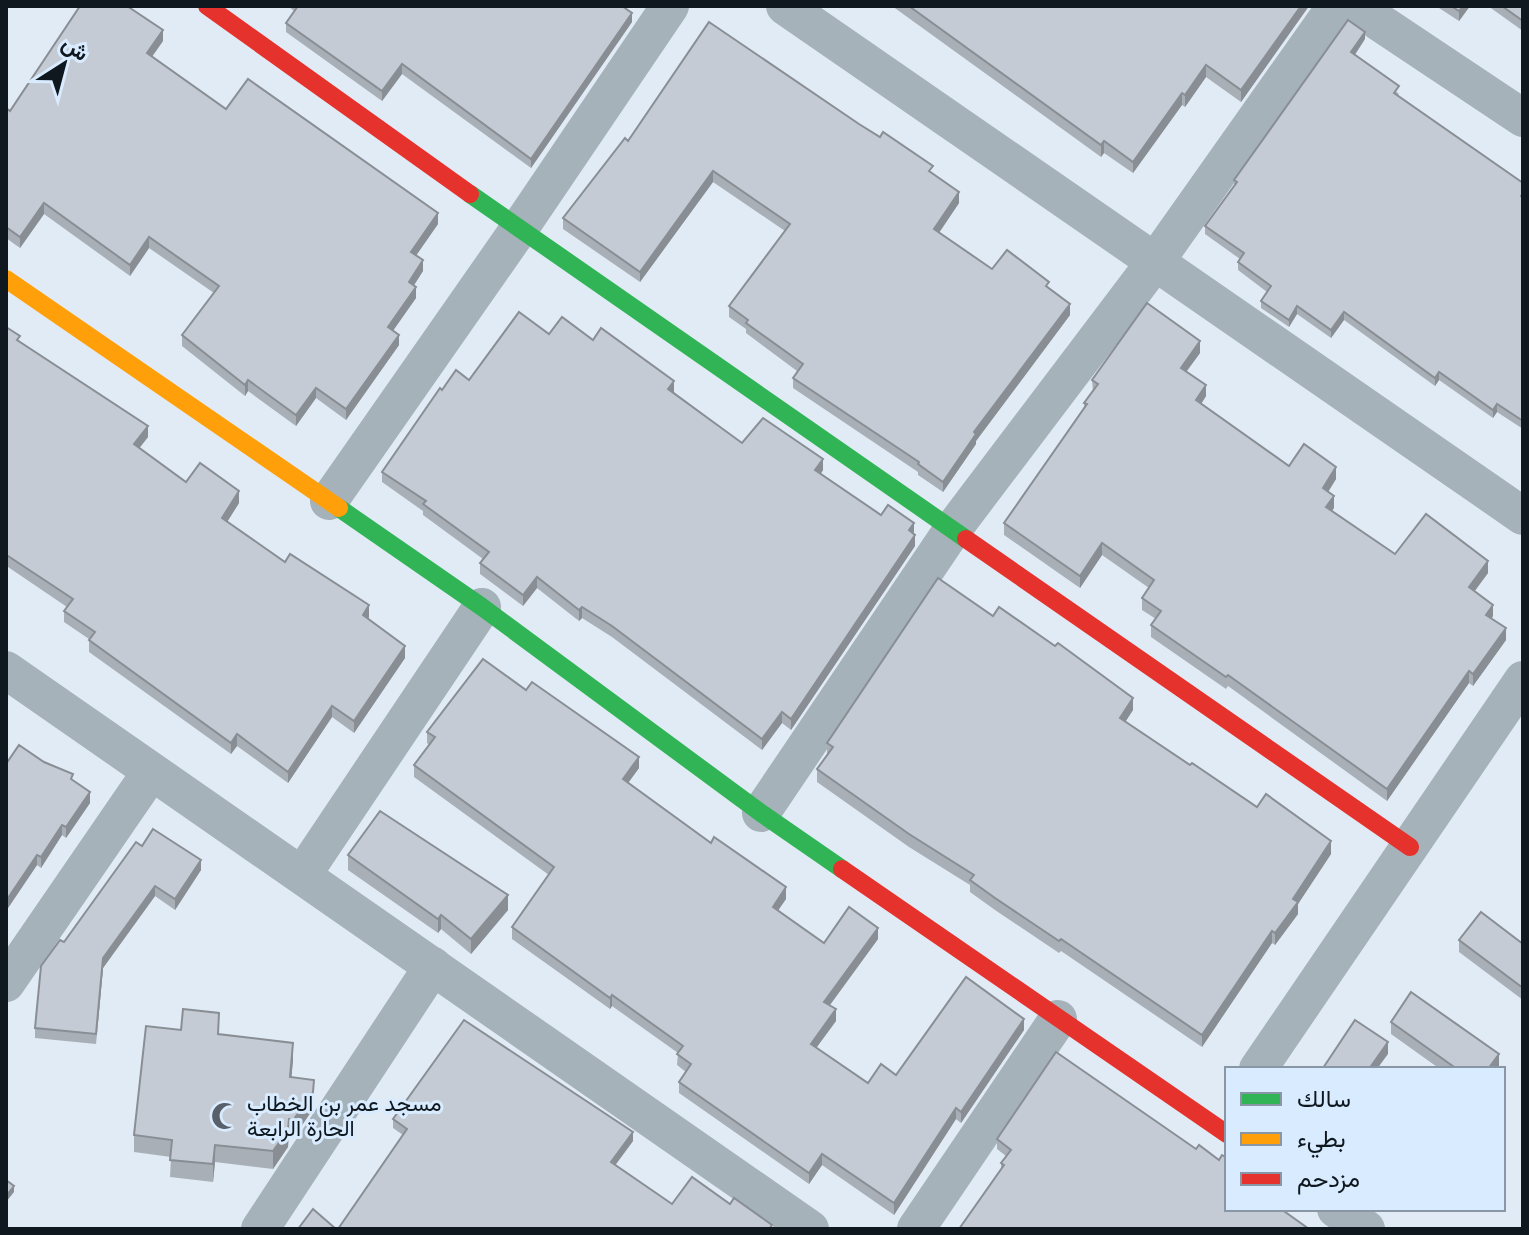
<svg xmlns="http://www.w3.org/2000/svg" width="1529" height="1235" viewBox="0 0 1529 1235" font-family="Figtree,Vazirmatn,sans-serif">
<style>
.lines{fill:none;stroke-linecap:round;stroke-linejoin:round}
.street{stroke:#a5b2ba;stroke-width:38}
.fast{stroke:#30b455;stroke-width:18}
.slow{stroke:#ff9f0a;stroke-width:18}
.jam{stroke:#e5322d;stroke-width:18}
.wall{fill:#a9afb6}
.shaded-wall{fill:#898e94}
.building{fill:#c4cbd4;stroke:#898e94;stroke-width:2}
.labels{text-anchor:middle;dominant-baseline:central;stroke-width:6;stroke-linejoin:round;paint-order:stroke}
.poi-label{font-size:22px;fill:#0f171f;stroke:#d9ebfe;text-anchor:start}
</style>
<rect width="100%" height="100%" fill="#e1ebf6"/>
<g class="lines">
<g class="street">
<polyline points="785,6 1523,516"/>
<polyline points="1355,6 1523,118"/>
<polyline points="329,501 519,229 670,6"/>
<polyline points="6,670 810,1229"/>
<polyline points="761,813 953,529 1155,262 1336,6"/>
<polyline points="303,874 482,607"/>
<polyline points="6,983 151,772"/>
<polyline points="1258,1069 1523,680"/>
<polyline points="1336,1209 1366,1229"/>
<polyline points="260,1229 433,966"/>
<polyline points="916,1229 1058,1019"/>
</g>
<g class="fast">
<polyline points="470,194 966,539"/>
<polyline points="339,508 482,607 761,813 842,869"/>
</g>
<polyline class="slow" points="6,279 339,508"/>
<g class="jam">
<polyline points="207,6 470,194"/>
<polyline points="966,539 1410,847"/>
<polyline points="842,869 1227,1134"/>
</g>
</g>
<g class="wall">
<polygon points="288,6 628,6 626,9 632,22 531,168 402,74 382,101 286,32 286,23 294,11"/>
<polygon points="892,6 1309,6 1241,102 1206,77 1185,107 1182,105 1133,173 1104,153 1101,157"/>
<polygon points="1436,6 1470,6 1459,21"/>
<polygon points="1488,6 1523,6 1523,31"/>
<polygon points="1365,39 1355,55 1399,94 1398,95 1523,183 1523,429 1497,412 1493,418 1439,380 1435,386 1344,320 1331,338 1297,314 1289,327 1261,308 1261,301 1267,292 1238,270 1238,262 1240,259 1205,234 1205,226 1234,186 1234,180"/>
<polygon points="163,41 152,56 226,109 438,224 416,255 423,271 414,285 416,298 393,330 399,345 346,420 316,398 296,426 248,391 245,396 182,346 182,335 214,293 149,248 130,276 44,214 20,248 6,238 6,108 10,111"/>
<polygon points="628,141 933,174 959,203 939,233 992,269 1049,289 1070,315 976,441 976,444 943,492 918,475 918,472 793,388 793,378 797,371 746,333 746,329 729,317 729,306 785,231 713,182 640,282 563,229 563,218"/>
<polygon points="6,327 20,342 148,437 139,448 186,482 239,503 227,522 285,562 369,617 368,619 405,658 354,733 332,717 288,783 237,746 231,754 89,652 89,639 64,622 64,611 67,607 8,567 6,570"/>
<polygon points="549,334 593,340 674,392 742,443 823,470 821,474 881,515 914,534 915,546 791,730 782,723 762,750 612,637 582,618 579,621 537,588 523,606 480,574 480,563 483,559 423,515 423,511 382,482 382,472 442,390 469,380"/>
<polygon points="1200,353 1186,372 1206,396 1201,404 1289,466 1336,479 1328,492 1334,508 1332,511 1395,554 1488,573 1474,591 1493,616 1491,619 1506,640 1473,686 1469,683 1387,801 1228,686 1226,689 1151,637 1151,625 1156,619 1142,610 1142,598 1149,588 1102,555 1080,588 1004,535 1004,523 1084,407 1084,403 1093,392 1092,380"/>
<polygon points="993,616 1133,710 1125,722 1190,765 1331,854 1298,904 1298,914 1275,945 1272,943 1202,1047 1061,951 1059,953 995,910 970,892 970,885 909,847 817,782 817,769 827,755 827,743"/>
<polygon points="526,690 639,768 628,783 786,899 778,910 824,943 878,939 830,1005 836,1021 816,1048 868,1083 1024,1030 961,1123 956,1119 894,1215 822,1165 809,1184 679,1093 679,1082 686,1072 677,1065 678,1053 612,1006 610,1009 512,939 512,927 549,875 414,777 414,765 429,745 427,743 427,732"/>
<polygon points="73,781 90,803 66,838 62,835 41,868 37,865 6,911"/>
<polygon points="142,846 201,870 175,910 155,896 103,968 96,1044 35,1038 35,1028 64,942"/>
<polygon points="348,855 508,910 471,954 441,929 438,933 348,870"/>
<polygon points="1459,940 1523,944 1523,1000 1459,952"/>
<polygon points="464,1020 633,1132 633,1141 615,1165 672,1204 692,1177 730,1204 734,1198 772,1225 772,1229 338,1229 403,1135 393,1128 393,1119"/>
<polygon points="1391,1022 1499,1066 1496,1069 1440,1069 1391,1034"/>
<polygon points="219,1034 293,1060 291,1077 314,1097 313,1109 294,1137 289,1136 288,1147 273,1169 215,1162 213,1182 170,1177 171,1157 134,1152 134,1135"/>
<polygon points="997,1139 1227,1209 1001,1169 1001,1163 1006,1156 997,1149"/>
</g>
<g class="shaded-wall">
<polygon points="1301,6 1309,6 1241,102 1241,90"/>
<polygon points="1463,6 1470,6 1459,21 1459,11"/>
<polygon points="632,13 632,22 531,168 531,159"/>
<polygon points="163,30 163,41 147,64 147,53"/>
<polygon points="1365,32 1365,39 1351,60 1351,52"/>
<polygon points="402,64 402,74 382,101 382,91"/>
<polygon points="1206,65 1206,77 1185,107 1185,95"/>
<polygon points="1182,93 1182,105 1133,173 1133,162"/>
<polygon points="1104,141 1104,153 1101,157 1101,145"/>
<polygon points="713,171 713,182 640,282 640,272"/>
<polygon points="959,192 959,203 934,240 934,229"/>
<polygon points="44,203 44,214 20,248 20,237"/>
<polygon points="438,213 438,224 411,263 411,252"/>
<polygon points="149,237 149,248 130,276 130,265"/>
<polygon points="423,260 423,271 409,293 409,282"/>
<polygon points="416,287 416,298 388,338 388,327"/>
<polygon points="1070,304 1070,315 976,441 976,444 943,492 943,482 974,432"/>
<polygon points="1297,306 1297,314 1289,327 1289,320"/>
<polygon points="1344,312 1344,320 1331,338 1331,330"/>
<polygon points="399,335 399,345 346,420 346,409"/>
<polygon points="1200,341 1200,353 1181,379 1181,368"/>
<polygon points="1439,372 1439,380 1435,386 1435,378"/>
<polygon points="248,380 248,391 245,396 245,385"/>
<polygon points="674,381 674,392 668,400 668,389"/>
<polygon points="1206,385 1206,396 1196,412 1196,400"/>
<polygon points="316,388 316,398 296,426 296,415"/>
<polygon points="1497,404 1497,412 1493,418 1493,410"/>
<polygon points="148,426 148,437 134,455 134,444"/>
<polygon points="823,459 823,470 815,481 815,470"/>
<polygon points="1336,467 1336,479 1323,500 1323,488"/>
<polygon points="239,491 239,503 222,530 222,518"/>
<polygon points="1334,496 1334,508 1326,518 1326,507"/>
<polygon points="914,523 914,533 909,530"/>
<polygon points="915,535 915,546 791,730 791,719"/>
<polygon points="1102,543 1102,555 1080,588 1080,576"/>
<polygon points="1488,561 1488,573 1469,599 1469,587"/>
<polygon points="537,577 537,588 523,606 523,595"/>
<polygon points="369,605 369,617 363,627 363,615"/>
<polygon points="1493,605 1493,616 1486,627 1486,615"/>
<polygon points="582,607 582,618 579,621 579,610"/>
<polygon points="1506,628 1506,640 1473,686 1473,674"/>
<polygon points="405,646 405,658 354,733 354,721"/>
<polygon points="1469,671 1469,683 1387,801 1387,789"/>
<polygon points="1133,698 1133,710 1120,730 1120,718"/>
<polygon points="332,706 332,717 288,783 288,772"/>
<polygon points="782,712 782,723 762,750 762,739"/>
<polygon points="237,734 237,746 231,754 231,743"/>
<polygon points="639,757 639,768 623,790 623,779"/>
<polygon points="90,792 90,803 66,838 66,827"/>
<polygon points="62,825 62,835 41,868 41,857"/>
<polygon points="1331,841 1331,854 1298,904 1298,914 1275,945 1275,933 1293,899"/>
<polygon points="37,855 37,865 6,911 6,901"/>
<polygon points="201,860 201,870 175,910 175,899"/>
<polygon points="155,886 155,896 103,968 96,1044 103,958"/>
<polygon points="786,887 786,899 773,918 773,907"/>
<polygon points="508,895 508,910 471,954 471,939"/>
<polygon points="441,915 441,929 438,933 438,919"/>
<polygon points="878,928 878,939 824,1013 824,1002"/>
<polygon points="1272,931 1272,943 1202,1047 1202,1035"/>
<polygon points="612,995 612,1006 610,1009 610,998"/>
<polygon points="836,1009 836,1021 811,1055 811,1044"/>
<polygon points="1024,1019 1024,1030 961,1123 961,1112"/>
<polygon points="1388,1042 1388,1054 1377,1069 1369,1069"/>
<polygon points="293,1043 293,1060 290,1094 290,1077"/>
<polygon points="1499,1054 1499,1066 1496,1069 1488,1069"/>
<polygon points="314,1080 313,1109 294,1137 294,1119"/>
<polygon points="956,1108 956,1119 894,1215 894,1203"/>
<polygon points="289,1119 288,1147 273,1169 273,1151"/>
<polygon points="633,1132 633,1141 611,1171 611,1162"/>
<polygon points="215,1145 215,1162 213,1182 213,1164"/>
<polygon points="822,1154 822,1165 809,1184 809,1173"/>
<polygon points="14,1186 14,1192 6,1202 6,1196"/>
</g>
<g class="building">
<polygon points="80,6 127,6 163,30 147,53 226,109 248,79 438,213 411,252 423,260 409,282 416,287 388,327 399,335 346,409 316,388 296,415 248,380 245,385 182,335 219,286 149,237 130,265 44,203 20,237 6,227 6,108 10,111"/>
<polygon points="298,6 622,6 632,13 531,159 402,64 382,91 286,23"/>
<polygon points="909,6 1301,6 1241,90 1206,65 1185,95 1182,93 1133,162 1104,141 1101,145"/>
<polygon points="1451,6 1463,6 1459,11"/>
<polygon points="1502,6 1523,6 1523,21"/>
<polygon points="1348,20 1365,32 1351,52 1399,86 1394,93 1523,183 1523,193 1521,196 1523,198 1523,421 1497,404 1493,410 1439,372 1435,378 1344,312 1331,330 1297,306 1289,320 1261,301 1271,286 1238,262 1244,253 1205,226 1237,182 1234,180"/>
<polygon points="709,22 859,124 880,137 883,132 933,166 929,171 959,192 934,229 992,269 1007,250 1049,282 1046,286 1070,304 974,432 976,434 943,482 918,464 919,462 793,378 803,364 746,323 748,320 729,306 790,224 713,171 640,272 563,218 625,138 628,141"/>
<polygon points="1147,303 1200,341 1181,368 1206,385 1196,400 1289,466 1304,444 1336,467 1323,488 1334,496 1326,507 1395,554 1426,514 1488,561 1469,587 1493,605 1486,615 1506,628 1473,674 1469,671 1387,789 1228,675 1226,677 1151,625 1161,611 1142,598 1154,580 1102,543 1080,576 1004,523 1087,404 1084,403 1098,384 1092,380"/>
<polygon points="519,312 549,334 562,317 593,340 601,328 674,381 668,389 742,443 763,418 823,459 815,470 881,515 888,505 914,523 909,530 915,535 791,719 782,712 762,739 612,626 582,607 579,610 537,577 523,595 480,563 489,552 423,504 426,501 382,472 440,388 442,390 456,370 469,380"/>
<polygon points="6,327 20,336 17,340 148,426 134,444 186,482 200,463 239,491 222,518 285,562 290,554 369,605 363,615 405,646 354,721 332,706 288,772 237,734 231,743 89,640 95,632 64,611 73,599 8,556 6,558"/>
<polygon points="938,578 993,616 999,607 1055,646 1058,643 1133,698 1120,718 1190,765 1192,763 1257,807 1266,794 1331,841 1293,899 1298,902 1275,933 1272,931 1202,1035 1061,939 1059,941 995,898 970,880 974,875 909,834 817,769 833,747 827,743"/>
<polygon points="483,659 526,690 532,682 639,757 623,779 711,843 714,837 786,887 773,907 824,943 849,907 878,928 824,1002 836,1009 811,1044 868,1083 881,1064 896,1075 966,977 1024,1019 961,1112 956,1108 894,1203 822,1154 809,1173 679,1082 691,1064 677,1054 683,1046 612,995 610,998 512,927 554,867 414,765 435,737 427,732"/>
<polygon points="19,745 44,762 73,774 71,779 90,792 66,827 62,825 41,857 37,855 6,901 6,764"/>
<polygon points="380,811 508,895 471,939 441,915 438,919 348,855"/>
<polygon points="153,829 201,860 175,899 155,886 103,958 96,1034 35,1028 41,966 60,940 64,942 136,842 142,846"/>
<polygon points="1481,912 1523,944 1523,988 1459,940"/>
<polygon points="1411,992 1499,1054 1488,1069 1457,1069 1391,1022"/>
<polygon points="183,1009 219,1013 218,1034 293,1043 290,1077 314,1080 313,1092 294,1119 289,1119 288,1130 273,1151 215,1145 213,1164 170,1160 172,1140 134,1135 146,1026 181,1030"/>
<polygon points="464,1020 633,1132 611,1162 672,1204 692,1177 730,1204 734,1198 772,1225 769,1229 338,1229 407,1129 393,1119"/>
<polygon points="1355,1020 1388,1042 1369,1069 1324,1069 1323,1068"/>
<polygon points="1056,1052 1196,1149 1199,1145 1219,1160 1222,1155 1227,1158 1227,1209 1281,1209 1309,1229 959,1229 1004,1165 1001,1163 1011,1150 997,1139"/>
<polygon points="6,1180 14,1186 6,1196"/>
<polygon points="313,1209 336,1229 298,1229"/>
</g>
<defs>
<g id="mosque-bare" transform="scale(2.16)"><path d="M3.5-4.9A6 6 0 1 0 3.5 4.9A5 5 0 1 1 3.5-4.9Z" fill="#58616a" stroke="#d9ebfe" stroke-width="2.5" paint-order="stroke"/></g>
</defs>
<g fill-rule="evenodd">
<use href="#mosque-bare" x="225" y="1116"/>
</g>
<g class="labels">
<g class="poi-label">
<text x="247" y="1103">مسجد عمر بن الخطاب<tspan x="247" dy="25">الحارة الرابعة</tspan></text>
</g>
</g>
<rect width="1529" height="1235" fill="none" stroke="#0f171f" stroke-width="16"/>
<rect x="1225" y="1067" width="280" height="144" fill="#d9ebfe" stroke="#8896a5" stroke-width="2"/>
<rect x="1241" y="1093" width="40" height="12" fill="#30b455" stroke="#8896a5" stroke-width="2"/>
<text x="1297" y="1107" font-size="24" fill="#0f171f">سالك</text>
<rect x="1241" y="1133" width="40" height="12" fill="#ff9f0a" stroke="#8896a5" stroke-width="2"/>
<text x="1297" y="1147" font-size="24" fill="#0f171f">بطيء</text>
<rect x="1241" y="1173" width="40" height="12" fill="#e5322d" stroke="#8896a5" stroke-width="2"/>
<text x="1297" y="1187" font-size="24" fill="#0f171f">مزدحم</text>
<g transform="translate(64 64) rotate(36)" stroke="#d9ebfe" stroke-width="6" paint-order="stroke">
<path d="M0-6L14 30L0 20L-14 30Z" fill="#0f171f"/>
<text y="-12" font-size="22" font-weight="bold" text-anchor="middle" fill="#0f171f">ش</text>
</g>
</svg>
